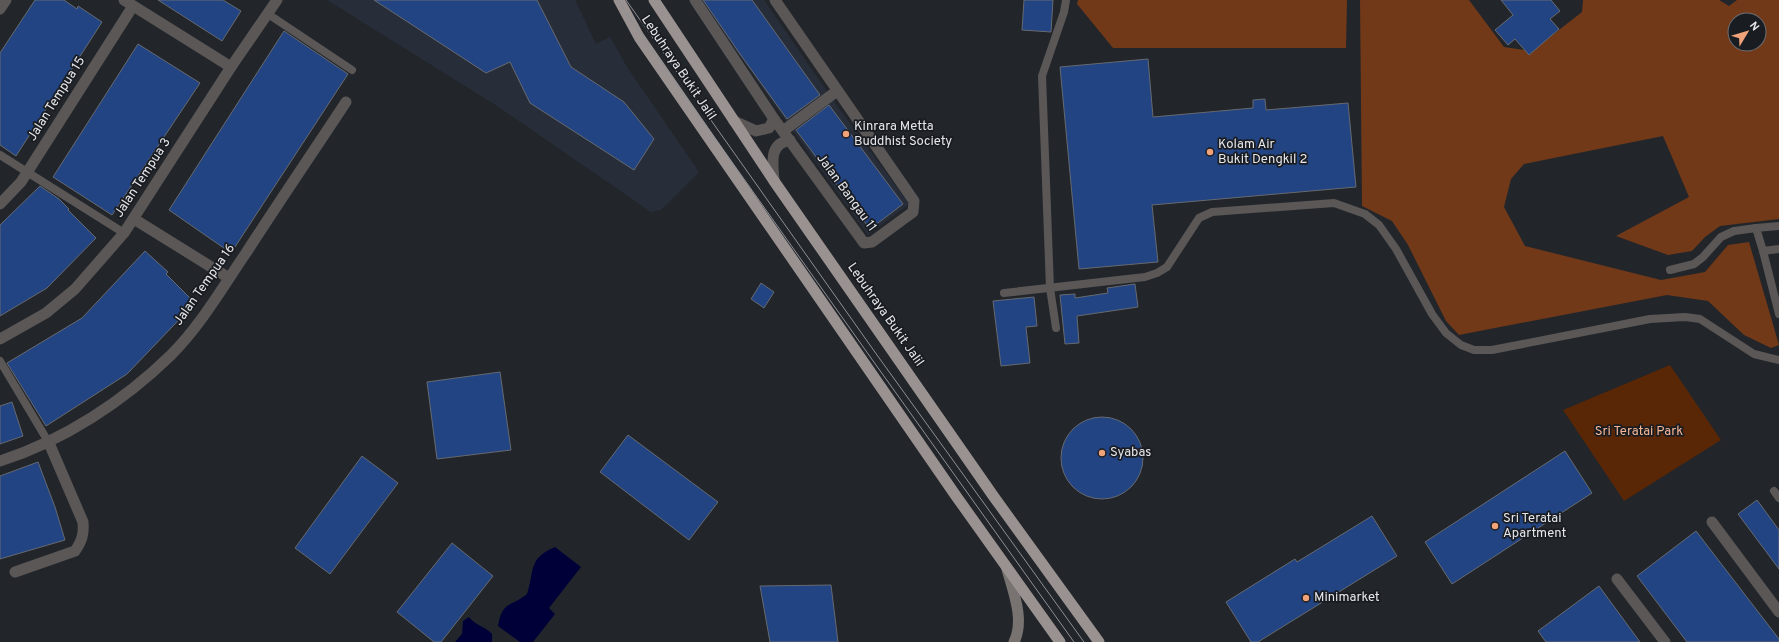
<svg xmlns="http://www.w3.org/2000/svg" width="1779" height="642" viewBox="0 0 1779 642" font-family="Overpass,sans-serif">
<style>
.built{fill:#282e39}
.green{fill:#592706}
.forest{fill:#713918;fill-rule:evenodd}
.water{fill:#000039}
.building{fill:#224483;stroke:#666a70}
.lines{fill:none;stroke-linecap:round;stroke-linejoin:round}
.service{stroke:#5a5756;stroke-width:8}
.minor{stroke:#5a5756;stroke-width:11}
.secondary{stroke:#787371;stroke-width:11}
.trunk{stroke:#9a9290;stroke-width:11}
.tram{stroke:#8e9195;stroke-width:1}
.poi-dot{fill:#f0a278;stroke:#191c21;stroke-width:1.5}
.labels{text-anchor:middle;dominant-baseline:central;stroke-width:3.5;stroke-linejoin:round;paint-order:stroke}
.street-label{font-size:13px;fill:#e5e7eb;stroke:#191c21}
.poi-label{font-size:13px;fill:#e5e7eb;stroke:#191c21;text-anchor:start}
.park-label{font-size:13px;fill:#f6b796;stroke:#191c21}
</style>
<rect width="100%" height="100%" fill="#22252a"/>
<g class="built">
<polygon points="327,0 575,0 596,44 610,37 627,67 699,172 661,210 651,212 497,106"/>
<polygon points="701,0 764,0 835,103 909,204 868,235 705,8"/>
</g>
<polygon class="green" points="1670,365 1721,440 1624,501 1563,410"/>
<g class="forest">
<polygon points="1078,0 1347,0 1346,48 1113,48 1077,4"/>
<path d="M1360,0H1469L1504,47L1532,51L1582,12L1583,0H1719L1729,6L1737,0H1779V219L1720,226L1705,237L1692,251L1668,255L1616,236L1689,197L1663,136L1524,164L1511,179L1504,207L1525,246L1661,280L1705,272L1728,245L1749,242L1779,345L1771,348L1744,335L1708,301L1667,295L1459,335L1446,321L1408,245L1392,221L1362,206ZM1735,20H1759V44H1735Z"/>
</g>
<g class="water">
<path d="M555,547L581,567L549,608L555,614L533,642H520L498,626C502,601 511,607 527,594C535,571 527,559 555,547Z"/>
<path d="M469,617C476,626 485,626 492,634V642H455L462,634L463,621Z"/>
</g>
<g class="building">
<polygon points="35,0 64,0 77,9 78,6 102,22 16,156 0,145 0,53"/>
<polygon points="158,0 223,0 241,11 222,41"/>
<polygon points="374,0 537,0 571,67 624,102 654,139 634,170 530,103 510,62 486,73"/>
<polygon points="703,0 752,0 820,95 787,119 740,54"/>
<polygon points="1024,0 1053,0 1051,32 1022,30"/>
<polygon points="1501,0 1551,0 1560,11 1550,19 1559,29 1529,55 1515,39 1508,45 1495,30 1513,15"/>
<polygon points="284,31 348,74 231,253 169,210"/>
<polygon points="138,44 200,83 112,215 53,177"/>
<polygon points="1148,59 1153,117 1253,108 1253,100 1265,99 1266,110 1348,103 1356,187 1152,205 1158,262 1079,269 1060,67"/>
<polygon points="829,105 903,204 870,229 796,130"/>
<polygon points="40,186 59,199 69,209 68,210 96,238 47,288 0,316 0,225"/>
<polygon points="145,251 168,272 166,274 195,303 127,374 46,426 7,363 82,318"/>
<polygon points="761,283 774,292 764,308 751,299"/>
<polygon points="1135,284 1138,307 1077,316 1079,343 1065,344 1060,295 1075,294 1075,298 1108,293 1107,288"/>
<polygon points="1034,297 1037,326 1026,327 1030,363 1001,366 993,301"/>
<polygon points="500,372 511,450 437,459 427,382"/>
<polygon points="12,402 23,436 0,444 0,406"/>
<circle cx="1102" cy="458" r="41"/>
<polygon points="628,435 718,502 689,540 600,472"/>
<polygon points="1565,451 1592,493 1452,584 1425,542"/>
<polygon points="362,456 398,483 330,574 295,548"/>
<polygon points="38,462 55,507 65,540 0,559 0,476"/>
<polygon points="1757,500 1779,530 1779,569 1738,514"/>
<polygon points="1372,516 1397,556 1258,642 1251,642 1226,602 1295,559 1297,562"/>
<polygon points="1696,531 1779,639 1779,642 1687,642 1637,576"/>
<polygon points="452,543 493,576 441,642 434,642 397,612"/>
<polygon points="831,585 838,642 770,642 760,586"/>
<polygon points="1599,586 1640,642 1546,642 1538,631"/>
</g>
<g class="lines">
<g class="service">
<polyline points="268,14 352,70"/>
<polyline points="0,155 124,233"/>
<polyline points="1779,226 1756,228 1763,251 1779,314"/>
<polyline points="1763,251 1779,249"/>
<polyline points="1670,270 1694,264 1703,257 1721,237 1734,231 1756,228"/>
<polyline points="1004,293 1145,277 1157,273 1167,267 1199,218 1212,212 1334,203 1365,214 1379,225 1396,249 1432,314 1446,333 1461,345 1474,350 1492,350 1650,319 1685,317 1700,319 1754,354 1779,360"/>
<polyline points="1056,328 1050,288 1042,76 1064,12 1066,0"/>
<polyline points="0,361 49,443"/>
<polyline points="1774,491 1779,498"/>
</g>
<g class="minor">
<polyline points="124,0 231,67"/>
<polyline points="695,0 774,119 864,243 872,242 913,212 914,201 775,0"/>
<polyline points="0,9 6,0"/>
<polyline points="734,121 756,131 769,128 774,119"/>
<polyline points="783,131 837,91"/>
<path d="M774,181C773,164 768,144 790,140"/>
<polyline points="0,204 21,182 133,6"/>
<polyline points="134,219 229,278"/>
<polyline points="0,339 46,313 75,289 124,233 231,67 277,0"/>
<path d="M0,461C63,441 124,401 171,355C201,325 222,288 246,253C279,202 313,152 346,102"/>
<polyline points="1712,522 1779,612"/>
<path d="M15,572L75,551C82,541 84,534 83,522L49,443"/>
<polyline points="1617,579 1665,642"/>
</g>
<path class="secondary" d="M1007,569C1013,591 1025,620 1014,642"/>
<g class="trunk">
<polyline points="619,0 639,37 956,496 1060,642"/>
<polyline points="654,0 774,181 994,497 1099,642"/>
</g>
<g class="tram">
<polyline points="617,0 871,358 1074,642"/>
<polyline points="626,0 877,355 1084,642"/>
</g>
</g>
<g class="poi-dot">
<circle cx="846" cy="134" r="4"/>
<circle cx="1210" cy="152" r="4"/>
<circle cx="1102" cy="453" r="4"/>
<circle cx="1495" cy="526" r="4"/>
<circle cx="1306" cy="598" r="4"/>
</g>
<g class="labels">
<g class="street-label">
<text transform="translate(678 68) rotate(56)">Lebuhraya Bukit Jalil</text>
<text transform="translate(57 99) rotate(-58)">Jalan Tempua 15</text>
<text transform="translate(143 178) rotate(-57)">Jalan Tempua 3</text>
<text transform="translate(846 193) rotate(54)">Jalan Bangau 11</text>
<text transform="translate(205 285) rotate(-55)">Jalan Tempua 16</text>
<text transform="translate(885 315) rotate(55)">Lebuhraya Bukit Jalil</text>
</g>
<g class="poi-label">
<text x="854" y="127">Kinrara Metta<tspan x="854" dy="15">Buddhist Society</tspan></text>
<text x="1218" y="145">Kolam Air<tspan x="1218" dy="15">Bukit Dengkil 2</tspan></text>
<text x="1110" y="453">Syabas</text>
<text x="1503" y="519">Sri Teratai<tspan x="1503" dy="15">Apartment</tspan></text>
<text x="1314" y="598">Minimarket</text>
</g>
<g class="park-label">
<text x="1639" y="432">Sri Teratai Park</text>
</g>
</g>
<g transform="translate(1747 32) rotate(52)"><circle r="19" fill="#191c21" stroke="#6b6d72"/>
<path d="M0-3L7 15L0 10L-7 15Z" fill="#f0a278"/>
<text y="-6" font-size="11" font-weight="bold" text-anchor="middle" fill="#e5e7eb">N</text>
</g>
</svg>
